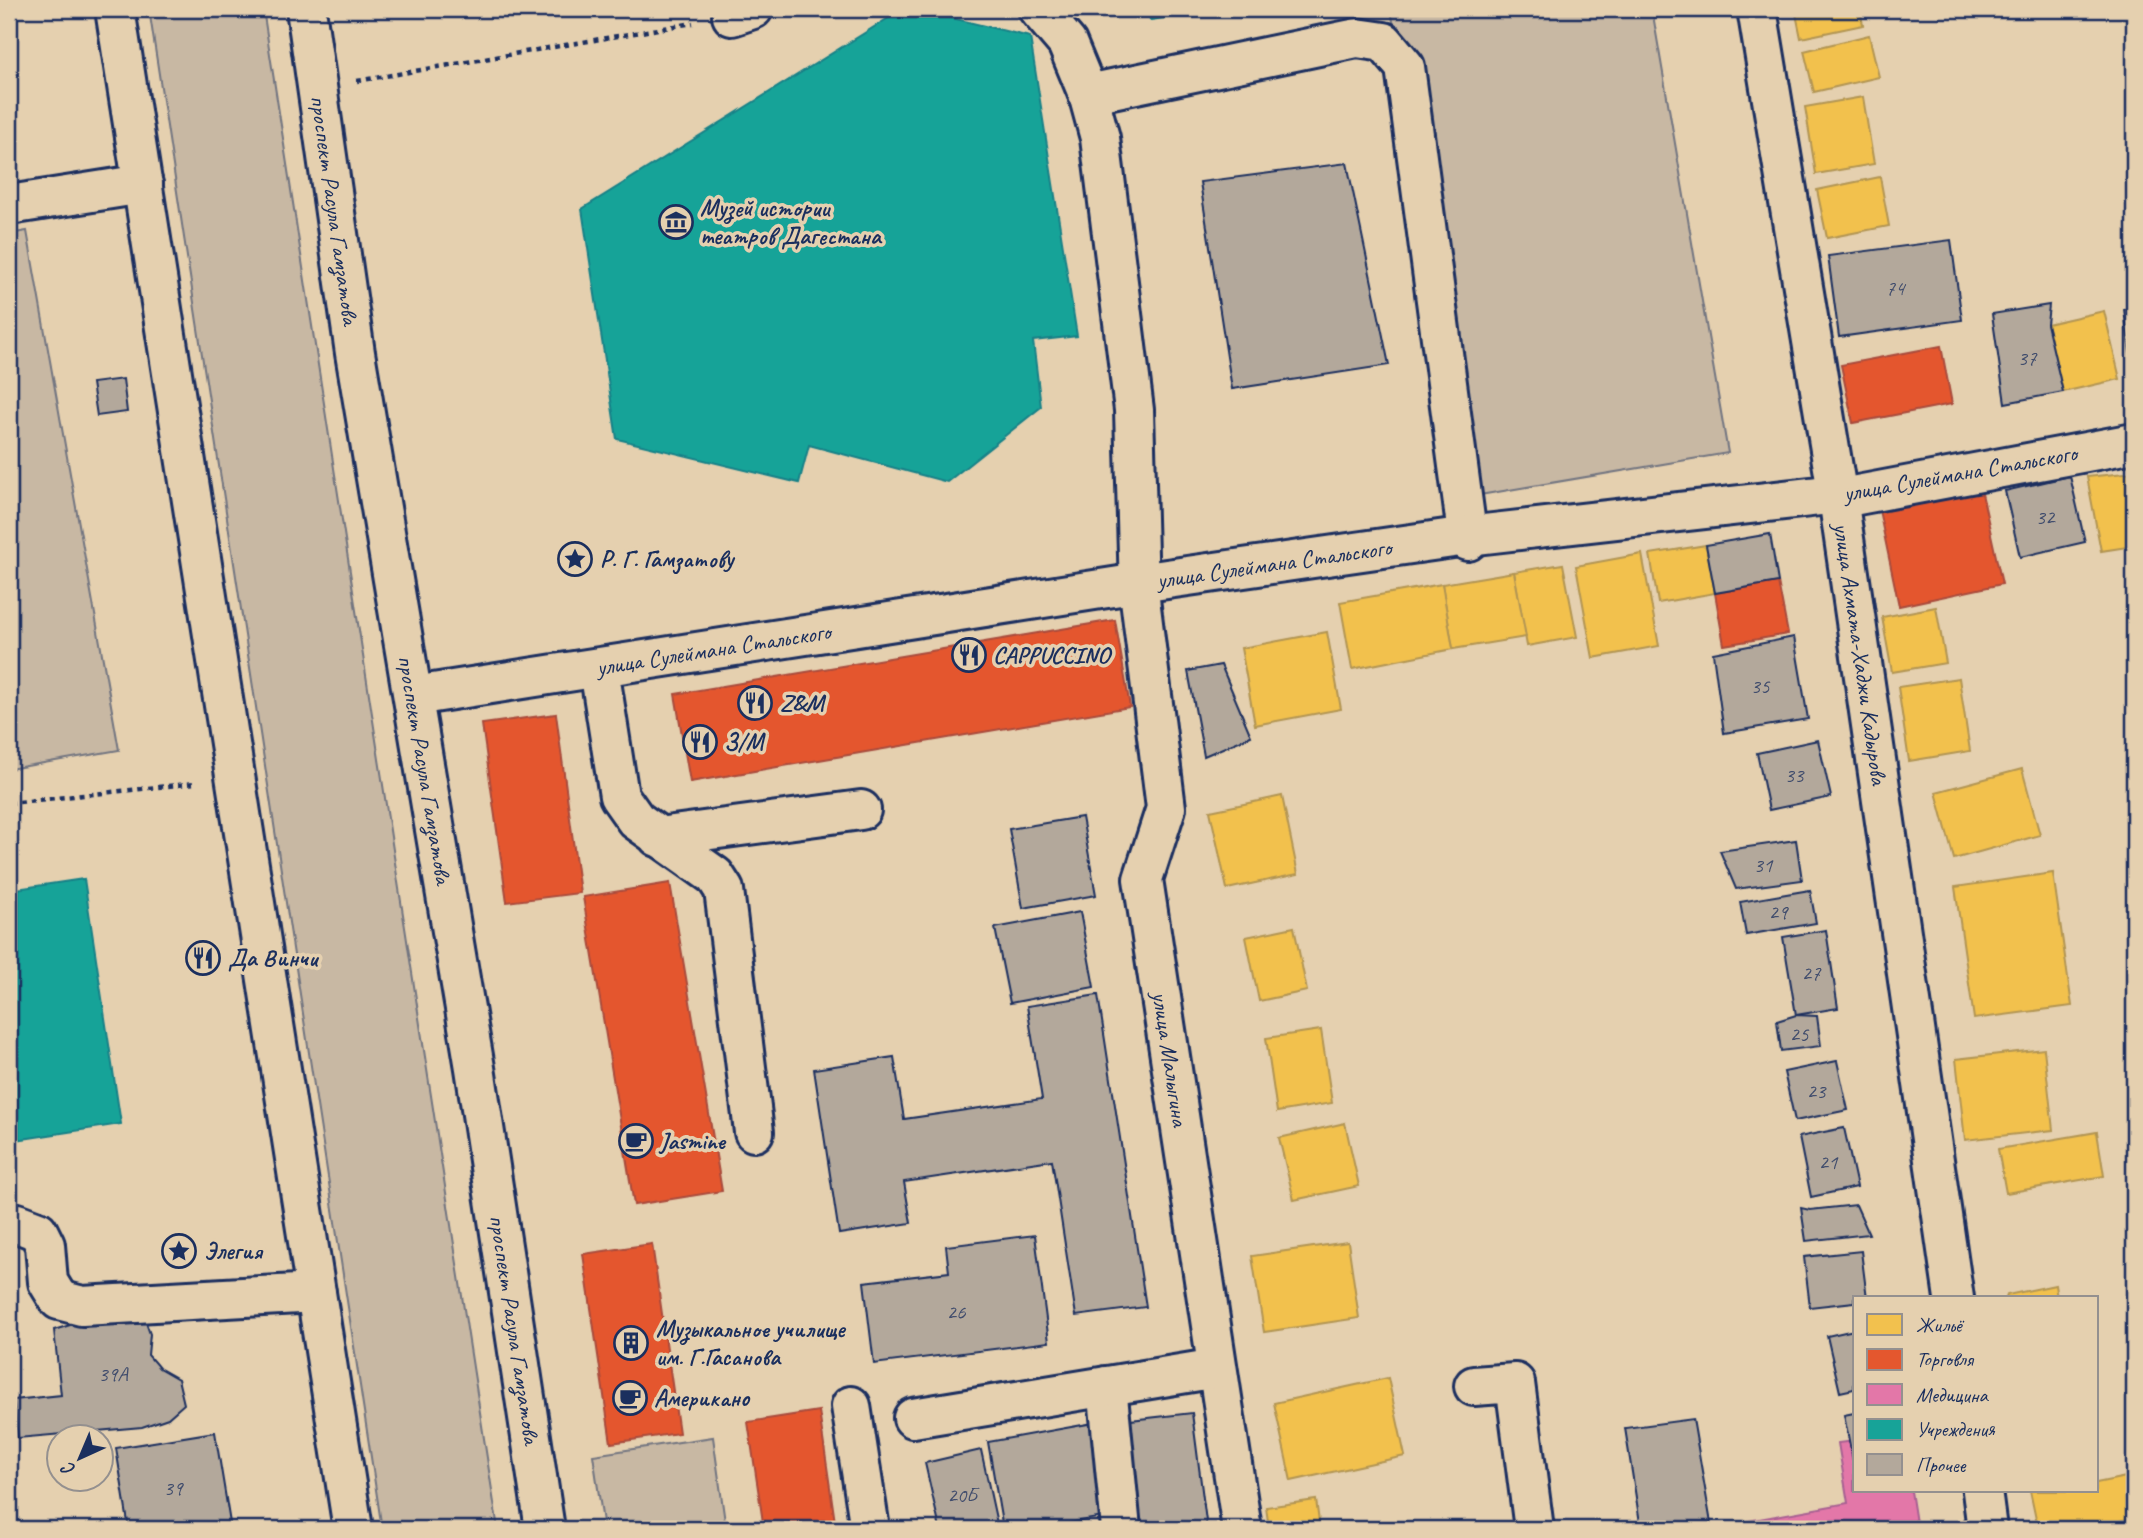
<svg xmlns="http://www.w3.org/2000/svg" width="2143" height="1538" viewBox="0 0 2143 1538" font-family="Caveat,sans-serif">
<style>
.green{fill:#c8b8a3;stroke:#727480;stroke-width:2}
.homes{fill:#f2c14e;stroke:#b29553;stroke-width:2}
.shops{fill:#e4572e;stroke:#a84b3c;stroke-width:2}
.health{fill:#e377a8;stroke:#a76192;stroke-width:2}
.public{fill:#17a398;stroke:#188087;stroke-width:2}
.building{fill:#b3a89b;stroke:#1b2f5e;stroke-width:2}
.lines{fill:none;stroke-linecap:round;stroke-linejoin:round}
.minor-casing{stroke:#1b2f5e;stroke-width:44}
.major-casing{stroke:#1b2f5e;stroke-width:44}
.path{stroke:#1b2f5e;stroke-width:4.5;stroke-dasharray:5 5;stroke-linecap:butt}
.minor{stroke:#e5d0af;stroke-width:38}
.major{stroke:#e5d0af;stroke-width:38}
.labels{text-anchor:middle;dominant-baseline:central;stroke-width:7;stroke-linejoin:round;paint-order:stroke}
.number-label{font-size:21px;fill:#414d6d}
.poi-label{font-size:24px;font-weight:bold;fill:#1b2f5e;stroke:#e5d0af;text-anchor:start}
.street-label{font-size:24px;fill:#1b2f5e;stroke:#e5d0af}
</style>
<rect width="100%" height="100%" fill="#e5d0af"/>
<filter id="ink" filterUnits="userSpaceOnUse"><feTurbulence type="fractalNoise" baseFrequency=".0143" numOctaves="2"/><feDisplacementMap in="SourceGraphic" scale="14" xChannelSelector="R" yChannelSelector="G"/><feConvolveMatrix kernelMatrix="1 2 1 2 8 2 1 2 1" color-interpolation-filters="sRGB"/></filter>
<g filter="url(#ink)">
<g class="green">
<polygon points="149,9 263,9 498,1529 382,1529"/>
<polygon points="1391,9 1652,9 1728,453 1468,497"/>
<polygon points="27,231 119,750 9,769 9,234"/>
<polygon points="713,1437 726,1529 604,1529 593,1455"/>
</g>
<g class="homes">
<polygon points="1795,9 1860,9 1863,25 1801,38"/>
<polygon points="1869,35 1879,77 1814,92 1804,51"/>
<polygon points="1863,97 1874,164 1816,174 1805,107"/>
<polygon points="1880,177 1889,226 1827,238 1817,190"/>
<polygon points="2104,311 2120,379 2063,392 2047,324"/>
<polygon points="2134,472 2134,546 2101,551 2087,477"/>
<polygon points="1706,545 1715,593 1658,603 1650,554"/>
<polygon points="1642,554 1659,646 1593,658 1576,566"/>
<polygon points="1563,564 1577,637 1527,646 1514,572"/>
<polygon points="1514,572 1526,637 1453,649 1442,584"/>
<polygon points="1442,584 1453,649 1352,669 1340,602"/>
<polygon points="1936,607 1946,663 1892,672 1882,617"/>
<polygon points="1327,632 1341,709 1255,725 1241,648"/>
<polygon points="1959,678 1970,751 1909,761 1898,687"/>
<polygon points="2022,769 2040,835 1954,859 1936,792"/>
<polygon points="1282,796 1298,874 1227,889 1210,811"/>
<polygon points="2053,873 2072,1006 1974,1019 1955,887"/>
<polygon points="1294,927 1307,991 1259,1001 1246,937"/>
<polygon points="1321,1030 1332,1103 1277,1112 1266,1038"/>
<polygon points="2044,1049 2053,1130 1965,1140 1956,1059"/>
<polygon points="1345,1123 1359,1186 1294,1200 1279,1138"/>
<polygon points="2097,1132 2104,1176 2006,1193 1998,1149"/>
<polygon points="1348,1242 1359,1318 1264,1332 1252,1256"/>
<polygon points="2055,1285 2057,1298 2006,1298 2007,1295"/>
<polygon points="1388,1378 1405,1456 1291,1481 1274,1403"/>
<polygon points="2126,1477 2134,1518 2079,1529 2038,1529 2030,1491 2096,1491 2096,1483"/>
<polygon points="1316,1500 1320,1529 1269,1529 1266,1507"/>
</g>
<g class="shops">
<polygon points="1941,346 1952,404 1853,423 1841,365"/>
<polygon points="1981,489 2002,584 1899,606 1879,510"/>
<polygon points="1778,582 1788,634 1724,645 1715,593"/>
<polygon points="1115,620 1130,707 690,782 675,694"/>
<polygon points="556,714 580,893 507,902 482,724"/>
<polygon points="670,883 722,1191 634,1205 583,897"/>
<polygon points="652,1244 679,1433 611,1443 583,1254"/>
<polygon points="819,1411 836,1529 764,1529 748,1422"/>
</g>
<polygon class="health" points="1854,1441 1854,1491 1911,1491 1917,1529 1749,1529 1748,1521 1848,1503 1838,1443"/>
<g class="public">
<polygon points="903,9 915,9 1030,37 1077,336 1033,341 1041,407 947,482 809,445 799,483 617,439 582,209"/>
<polygon points="1148,9 1226,9 1150,20"/>
<polygon points="84,879 121,1124 9,1141 9,890"/>
<polygon points="2129,1168 2134,1168 2134,1205"/>
</g>
<g class="building">
<polygon points="1347,163 1389,365 1232,389 1200,182"/>
<polygon points="1951,240 1962,320 1839,337 1828,256"/>
<polygon points="2049,305 2047,324 2063,392 2005,403 1992,314"/>
<polygon points="2134,307 2134,377 2133,377 2124,309"/>
<polygon points="123,379 127,412 97,416 92,383"/>
<polygon points="2070,476 2085,542 2020,557 2005,491"/>
<polygon points="1770,534 1778,582 1715,593 1706,545"/>
<polygon points="1794,637 1808,719 1724,733 1713,653"/>
<polygon points="1221,665 1251,736 1204,756 1188,671"/>
<polygon points="1818,740 1831,797 1769,810 1757,753"/>
<polygon points="1082,817 1096,895 1023,908 1009,829"/>
<polygon points="1796,840 1802,880 1736,889 1720,851"/>
<polygon points="1810,890 1816,923 1746,935 1740,902"/>
<polygon points="1080,912 1094,987 1010,1003 995,928"/>
<polygon points="1826,930 1838,1008 1796,1015 1783,937"/>
<polygon points="1098,995 1146,1307 1076,1316 1052,1160 904,1182 911,1223 839,1234 814,1069 894,1057 904,1119 1042,1099 1027,1006"/>
<polygon points="1796,1015 1817,1016 1821,1046 1781,1051 1777,1021"/>
<polygon points="1837,1061 1848,1110 1795,1121 1784,1072"/>
<polygon points="1844,1128 1857,1187 1811,1197 1799,1137"/>
<polygon points="1856,1205 1869,1234 1806,1241 1801,1208 1810,1210"/>
<polygon points="1035,1235 1049,1342 874,1364 864,1282 949,1272 946,1246"/>
<polygon points="1861,1251 1867,1298 1854,1298 1854,1302 1810,1307 1804,1257"/>
<polygon points="125,1308 144,1317 150,1334 148,1355 159,1368 178,1379 184,1404 168,1418 142,1427 18,1438 14,1400 61,1395 54,1330"/>
<polygon points="1854,1330 1854,1389 1840,1392 1827,1336"/>
<polygon points="1192,1413 1207,1529 1136,1529 1122,1421"/>
<polygon points="1854,1413 1854,1466 1844,1415"/>
<polygon points="1693,1419 1712,1529 1641,1529 1625,1428"/>
<polygon points="1099,1422 1115,1515 1034,1529 1003,1529 988,1442"/>
<polygon points="215,1432 231,1529 129,1529 116,1448"/>
<polygon points="981,1450 998,1528 940,1529 925,1463"/>
</g>
<g class="lines">
<g class="minor-casing">
<g id="minor">
<path id="s1" d="M1038,9L1067,43L1088,94L1100,138L1134,410L1139,591L1166,808L1143,879L1242,1529"/>
<polyline points="732,16 753,9"/>
<polyline points="1088,94 1357,38 1384,42 1405,67 1468,541"/>
<polyline points="9,205 143,184"/>
<polyline points="600,675 619,796 636,820 715,876 724,890 754,1132"/>
<polyline points="658,837 861,810"/>
<polyline points="9,1224 17,1223 38,1231 45,1245 48,1282 59,1300 82,1306 316,1293"/>
<polyline points="1107,1386 1121,1529"/>
<polyline points="1474,1386 1515,1383 1534,1529"/>
<polyline points="851,1406 870,1529"/>
<polyline points="913,1418 1217,1368"/>
</g>
</g>
<g class="major-casing">
<g id="major">
<polyline points="115,9 353,1529"/>
<path id="s2" d="M306,9L355,353L475,1068L545,1529"/>
<path id="s3" d="M1757,9L1839,504L1954,1298"/>
<path id="s4" d="M414,696L1139,583L1467,536L1837,494L1847,497L2134,443"/>
<polyline points="1982,1491 1987,1529"/>
</g>
</g>
<g class="path">
<polyline points="357,81 693,23"/>
<polyline points="9,803 196,783"/>
</g>
<use href="#minor" class="minor"/>
<use href="#major" class="major"/>
</g>
</g>
<defs>
<g id="museum-ring" transform="scale(1.75)"><circle r="9.5" fill="#e5d0af" stroke="#1b2f5e" stroke-width="1.5"/><path d="M0-6L6-3V-2H-6V-3ZM-5-1h2V3h-2ZM-1-1h2V3h-2ZM3-1h2V3H3ZM-6 4H6V6H-6Z" fill="#1b2f5e"/></g>
<g id="sight-ring" transform="scale(1.75)"><circle r="9.5" fill="#e5d0af" stroke="#1b2f5e" stroke-width="1.5"/><path d="M0-6L1.8-2.2L6-1.7L2.9 1.2L3.7 5.4L0 3.3L-3.7 5.4L-2.9 1.2L-6-1.7L-1.8-2.2Z" fill="#1b2f5e"/></g>
<g id="restaurant-ring" transform="scale(1.75)"><circle r="9.5" fill="#e5d0af" stroke="#1b2f5e" stroke-width="1.5"/><path d="M-5-6h1v4h1v-4h1v4h1v-4h1v5L-1.5 .5V6h-2V.5L-5-1ZM5-6V6H3V1.5H1.5Q1.5-4 5-6Z" fill="#1b2f5e"/></g>
<g id="cafe-ring" transform="scale(1.75)"><circle r="9.5" fill="#e5d0af" stroke="#1b2f5e" stroke-width="1.5"/><path d="M-5.5-4.5H6V0H3Q3 3.5 0 3.5H-2.5Q-5.5 3.5-5.5 0ZM3-3.2v2h1.7v-2ZM-6 4.5H4V6H-6Z" fill="#1b2f5e"/></g>
<g id="building-ring" transform="scale(1.75)"><circle r="9.5" fill="#e5d0af" stroke="#1b2f5e" stroke-width="1.5"/><path d="M-4-6H4V6H1V3H-1V6H-4ZM-2.5-4.3h1.7v1.8h-1.7ZM.8-4.3h1.7v1.8H.8ZM-2.5-1h1.7V.8h-1.7ZM.8-1h1.7V.8H.8Z" fill="#1b2f5e"/></g>
</defs>
<g fill-rule="evenodd">
<use href="#museum-ring" x="676" y="222"/>
<use href="#sight-ring" x="575" y="559"/>
<use href="#restaurant-ring" x="969" y="655"/>
<use href="#restaurant-ring" x="755" y="703"/>
<use href="#restaurant-ring" x="700" y="742"/>
<use href="#restaurant-ring" x="203" y="958"/>
<use href="#cafe-ring" x="636" y="1141"/>
<use href="#sight-ring" x="179" y="1251"/>
<use href="#building-ring" x="631" y="1343"/>
<use href="#cafe-ring" x="630" y="1398"/>
</g>
<g class="labels">
<g class="number-label">
<text x="1895" y="288">74</text>
<text x="2027" y="358">37</text>
<text x="2045" y="517">32</text>
<text x="1760" y="686">35</text>
<text x="1794" y="775">33</text>
<text x="1763" y="865">31</text>
<text x="1778" y="912">29</text>
<text x="1811" y="973">27</text>
<text x="1799" y="1034">25</text>
<text x="1816" y="1091">23</text>
<text x="1828" y="1162">21</text>
<text x="956" y="1312">26</text>
<text x="113" y="1374">39А</text>
<text x="173" y="1488">39</text>
<text x="962" y="1495">20Б</text>
</g>
<g class="poi-label">
<text x="700" y="208">Музей истории<tspan x="700" dy="28">театров Дагестана</tspan></text>
<text x="600" y="559">Р. Г. Гамзатову</text>
<text x="993" y="655">CAPPUCCINO</text>
<text x="780" y="703">Z&amp;M</text>
<text x="724" y="742">З/М</text>
<text x="228" y="958">Да Винчи</text>
<text x="660" y="1141">Jasmine</text>
<text x="204" y="1251">Элегия</text>
<text x="656" y="1329">Музыкальное училище<tspan x="656" dy="28">им. Г.Гасанова</tspan></text>
<text x="654" y="1398">Американо</text>
</g>
<g class="street-label">
<text stroke="none"><textPath href="#s2" startOffset="203">проспект Расула Гамзатова</textPath></text>
<text transform="translate(1960 473) rotate(-10)">улица Сулеймана Стальского</text>
<text stroke="none"><textPath href="#s4" startOffset="870">улица Сулеймана Стальского</textPath></text>
<text stroke="none"><textPath href="#s4" startOffset="303">улица Сулеймана Стальского</textPath></text>
<text stroke="none"><textPath href="#s3" startOffset="653">улица Ахмата-Хаджи Кадырова</textPath></text>
<text stroke="none"><textPath href="#s2" startOffset="770">проспект Расула Гамзатова</textPath></text>
<text stroke="none"><textPath href="#s1" startOffset="1076">улица Малыгина</textPath></text>
<text stroke="none"><textPath href="#s2" startOffset="1337">проспект Расула Гамзатова</textPath></text>
</g>
</g>
<rect width="2143" height="1538" fill="none" stroke="#e5d0af" stroke-width="35"/>
<rect x="18" y="18" width="2108" height="1503" fill="none" stroke="#1b2f5e" stroke-width="2.5" filter="url(#ink)"/>
<rect x="1853" y="1296" width="245" height="196" fill="#e5d0af" stroke="#94908f" stroke-width="2"/>
<rect x="1867" y="1314" width="35" height="21" fill="#f2c14e" stroke="#94908f" stroke-width="2"/>
<text x="1916" y="1332" font-size="21" fill="#1b2f5e">Жильё</text>
<rect x="1867" y="1349" width="35" height="21" fill="#e4572e" stroke="#94908f" stroke-width="2"/>
<text x="1916" y="1366" font-size="21" fill="#1b2f5e">Торговля</text>
<rect x="1867" y="1384" width="35" height="21" fill="#e377a8" stroke="#94908f" stroke-width="2"/>
<text x="1916" y="1402" font-size="21" fill="#1b2f5e">Медицина</text>
<rect x="1867" y="1419" width="35" height="21" fill="#17a398" stroke="#94908f" stroke-width="2"/>
<text x="1916" y="1436" font-size="21" fill="#1b2f5e">Учреждения</text>
<rect x="1867" y="1454" width="35" height="21" fill="#b3a89b" stroke="#94908f" stroke-width="2"/>
<text x="1916" y="1472" font-size="21" fill="#1b2f5e">Прочее</text>
<g transform="translate(80 1458) rotate(224)"><circle r="33" fill="#e5d0af" stroke="#94908f" stroke-width="2"/>
<path d="M0-5L12 26L0 18L-12 26Z" fill="#1b2f5e"/>
<text y="-10" font-size="19" font-weight="bold" text-anchor="middle" fill="#1b2f5e">С</text>
</g>
</svg>
